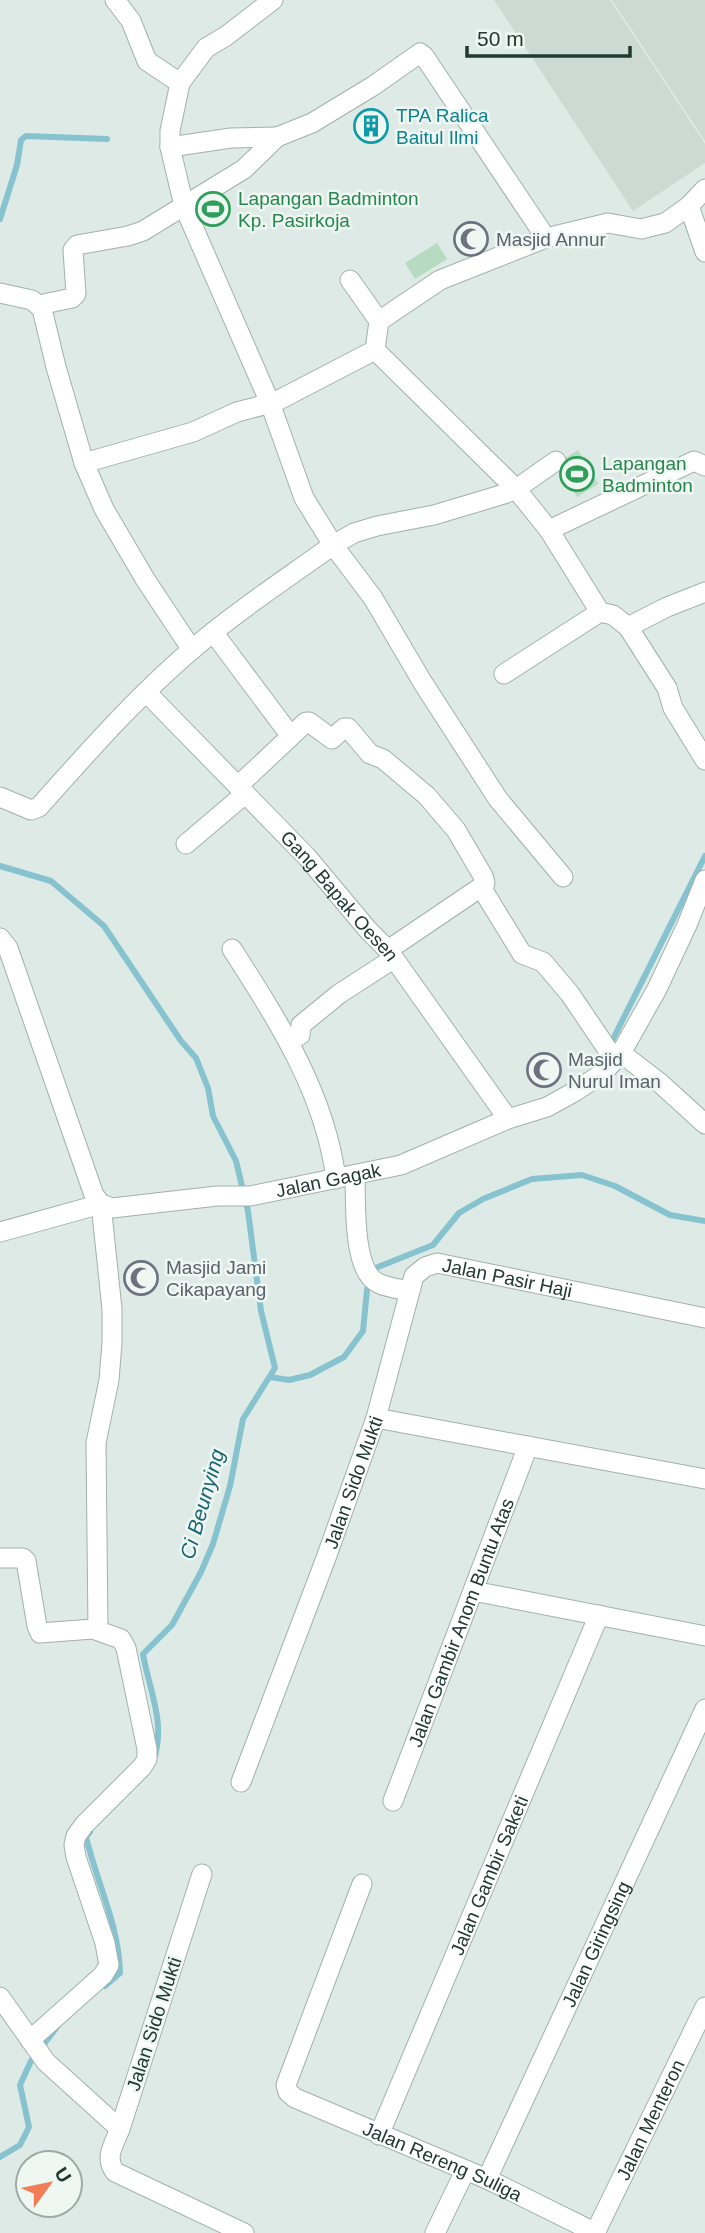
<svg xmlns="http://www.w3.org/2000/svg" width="705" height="2233" viewBox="0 0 705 2233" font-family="Helvetica,sans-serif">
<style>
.built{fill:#cddad4}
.green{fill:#b7dbc1}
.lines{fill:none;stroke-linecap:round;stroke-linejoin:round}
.stream{stroke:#86c3cf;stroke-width:6}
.minor-casing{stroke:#a1b1ac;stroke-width:21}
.minor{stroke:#fff;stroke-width:19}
.labels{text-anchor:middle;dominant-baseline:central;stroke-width:5;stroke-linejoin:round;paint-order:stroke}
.culture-label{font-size:19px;fill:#0d838f;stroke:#eff7f3;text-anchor:start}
.leisure-label{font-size:19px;fill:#27864d;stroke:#eff7f3;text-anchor:start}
.worship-label{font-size:19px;fill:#5b616d;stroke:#eff7f3;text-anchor:start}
.street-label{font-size:19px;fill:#203933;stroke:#eff7f3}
.water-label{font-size:21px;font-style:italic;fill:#1b6574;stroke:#eff7f3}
</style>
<rect width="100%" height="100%" fill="#deeae5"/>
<g class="built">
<polygon points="494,0 610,0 705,144 705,163 633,211"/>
<polygon points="612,0 705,0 705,141"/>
</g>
<g class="green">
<polygon points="437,243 447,259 415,279 405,263"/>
<polygon points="578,450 598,484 577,497 556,464"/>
</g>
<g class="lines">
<g class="stream">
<polyline points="0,219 17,165 21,140 26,136 107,139"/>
<path d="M0,866L51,881L104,926L181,1041L196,1058L208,1088L213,1116L236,1161L248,1211L261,1311L275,1368L243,1419L230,1486L213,1544L201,1572L172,1625L143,1654C149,1690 166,1722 154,1759"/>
<polyline points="610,1045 705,856"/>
<polyline points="270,1377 289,1380 310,1375 344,1357 363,1331 367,1290 373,1269 433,1245 459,1213 483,1199 532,1179 582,1175 615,1186 670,1215 705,1221"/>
<path d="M90,1832L86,1837C97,1883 119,1925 120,1973L105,1986"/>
<polyline points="0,2157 20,2145 29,2127 20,2085 31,2061 57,2027"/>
</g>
<g class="minor-casing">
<g id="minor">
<polyline points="115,0 131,21 147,61 180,83"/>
<polyline points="273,0 226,36 206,48 180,83 170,131 170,147 184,206 270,403 304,498 333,545 373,598 423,683 498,799 563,877"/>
<polyline points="170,147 231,138 277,137"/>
<polyline points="689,206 705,252"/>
<polyline points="350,280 379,321"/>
<polyline points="0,293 32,300 42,309 56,367 84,463 104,509 145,579 192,650"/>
<polyline points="39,305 72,298 76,294 73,250 77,245 128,236 143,231 244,169 277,137 312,123 373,86 420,53 424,56 546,238"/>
<polyline points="375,350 516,489 549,530 600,612 613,615 628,627 667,688 673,708 705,760"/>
<polyline points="84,463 193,432 237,412 275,402 375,350 379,321 440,280 546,238 608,223 641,229 665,223 689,206 705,189"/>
<polyline points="549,530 694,461 705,466"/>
<polyline points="628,627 667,607 705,592"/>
<polyline points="213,632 290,735"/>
<polyline points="504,674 600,612"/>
<path id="s1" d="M147,693L307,857L368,930L388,950L508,1119"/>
<polyline points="238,786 306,722 309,722 332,739 344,728 348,728 370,754 383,759 427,796 456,830 483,876 485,883 481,887 522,954 543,962 570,994 614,1059"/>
<path d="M0,797L31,810L39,807C93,746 148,684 212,633C250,602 293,574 333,545L354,533L377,526L434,515L504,494L516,489L556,461"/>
<polyline points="186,844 245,794"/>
<path id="s2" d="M0,938L8,948L94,1195L101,1204L112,1208L217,1196H250L401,1165L508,1119L547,1107L574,1092L603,1073L621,1053L657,989L687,925L705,880"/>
<path d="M232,949C278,1021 325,1093 336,1179"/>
<polyline points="388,950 481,887"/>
<polyline points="289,1042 300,1035 301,1025 339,994 393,959"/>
<polyline points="621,1053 660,1083 705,1124"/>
<path d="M355,1175C356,1201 352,1271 378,1283C388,1288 400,1289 410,1291"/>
<polyline points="0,1232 101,1204"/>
<polyline points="376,1418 705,1479"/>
<polyline points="0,1558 23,1558 26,1561 37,1626 40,1633 93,1629 121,1639 126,1648 147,1749 147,1759 142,1767 84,1825 76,1836 74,1845 76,1857 105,1943 109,1965 103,1975 30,2040"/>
<polyline points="473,1591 705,1636"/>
<polyline points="98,1630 96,1443 109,1380 112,1343 112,1309 101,1204"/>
<path id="s3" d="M241,1782L326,1558L376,1418L414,1276L425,1267L437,1263L705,1318"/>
<path id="s4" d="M393,1801L528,1446"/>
<path d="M202,1874L120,2129C114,2144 104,2158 115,2172L244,2233"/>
<path id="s5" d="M362,1884L286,2085L288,2092L295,2098L487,2179L596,2233"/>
<polyline points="0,1997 46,2062 120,2129"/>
<path id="s6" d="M379,2135L599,1615"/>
<path id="s7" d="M487,2179L705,1709"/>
<polyline points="435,2233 465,2171"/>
<path id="s8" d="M595,2233L705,2007"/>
</g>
</g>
<use href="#minor" class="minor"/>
</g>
<defs>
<g id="building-ring" transform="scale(1.75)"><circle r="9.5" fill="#eff7f3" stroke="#0f9aa8" stroke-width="1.5"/><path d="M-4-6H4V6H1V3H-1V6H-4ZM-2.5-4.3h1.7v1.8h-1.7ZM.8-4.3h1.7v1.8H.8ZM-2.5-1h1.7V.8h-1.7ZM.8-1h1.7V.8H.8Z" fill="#0f9aa8"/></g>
<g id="stadium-ring" transform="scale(1.75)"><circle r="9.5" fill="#eff7f3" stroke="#2e9e5b" stroke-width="1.5"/><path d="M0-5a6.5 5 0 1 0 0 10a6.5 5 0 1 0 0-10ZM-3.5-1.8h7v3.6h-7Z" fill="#2e9e5b"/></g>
<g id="mosque-ring" transform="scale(1.75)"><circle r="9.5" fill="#eff7f3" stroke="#6b7280" stroke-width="1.5"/><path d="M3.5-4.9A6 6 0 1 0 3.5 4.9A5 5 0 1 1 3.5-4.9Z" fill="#6b7280"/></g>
</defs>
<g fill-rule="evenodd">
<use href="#building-ring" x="371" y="126"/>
<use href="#stadium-ring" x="213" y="209"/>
<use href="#mosque-ring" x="471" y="239"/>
<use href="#stadium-ring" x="577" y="474"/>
<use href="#mosque-ring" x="544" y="1070"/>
<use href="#mosque-ring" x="141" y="1278"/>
</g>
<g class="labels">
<g class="culture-label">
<text x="396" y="115">TPA Ralica<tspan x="396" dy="22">Baitul Ilmi</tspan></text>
</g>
<g class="leisure-label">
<text x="238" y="198">Lapangan Badminton<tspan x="238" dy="22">Kp. Pasirkoja</tspan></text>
<text x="602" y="463">Lapangan<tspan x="602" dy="22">Badminton</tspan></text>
</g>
<g class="worship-label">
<text x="496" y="239">Masjid Annur</text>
<text x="568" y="1059">Masjid<tspan x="568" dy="22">Nurul Iman</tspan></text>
<text x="166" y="1267">Masjid Jami<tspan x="166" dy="22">Cikapayang</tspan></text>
</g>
<g class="street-label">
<text stroke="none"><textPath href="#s1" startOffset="280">Gang Bapak Oesen</textPath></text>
<text stroke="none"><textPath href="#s2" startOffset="516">Jalan Gagak</textPath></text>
<text stroke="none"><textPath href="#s3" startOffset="634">Jalan Pasir Haji</textPath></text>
<text stroke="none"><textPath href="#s3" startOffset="320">Jalan Sido Mukti</textPath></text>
<text stroke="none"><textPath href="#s4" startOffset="191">Jalan Gambir Anom Buntu Atas</textPath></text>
<text stroke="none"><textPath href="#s6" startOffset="282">Jalan Gambir Saketi</textPath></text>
<text stroke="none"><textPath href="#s7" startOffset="259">Jalan Giringsing</textPath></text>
<text transform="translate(154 2024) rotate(-72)">Jalan Sido Mukti</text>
<text stroke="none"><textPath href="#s8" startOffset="126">Jalan Menteron</textPath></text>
<text stroke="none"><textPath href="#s5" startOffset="392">Jalan Rereng Suliga</textPath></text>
</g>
<g class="water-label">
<text transform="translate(202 1504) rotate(-74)">Ci Beunying</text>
</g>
</g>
<g transform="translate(49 2184) rotate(57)"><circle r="33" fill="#eff7f3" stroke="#9caba6" stroke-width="2"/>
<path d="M0-5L12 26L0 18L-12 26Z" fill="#f17d56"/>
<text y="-10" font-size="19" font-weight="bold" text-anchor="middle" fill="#203933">U</text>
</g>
<path d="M467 46v10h163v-10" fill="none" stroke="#203933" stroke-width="3.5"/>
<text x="477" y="46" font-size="21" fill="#203933" stroke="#eff7f3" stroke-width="5" paint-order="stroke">50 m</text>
</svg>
